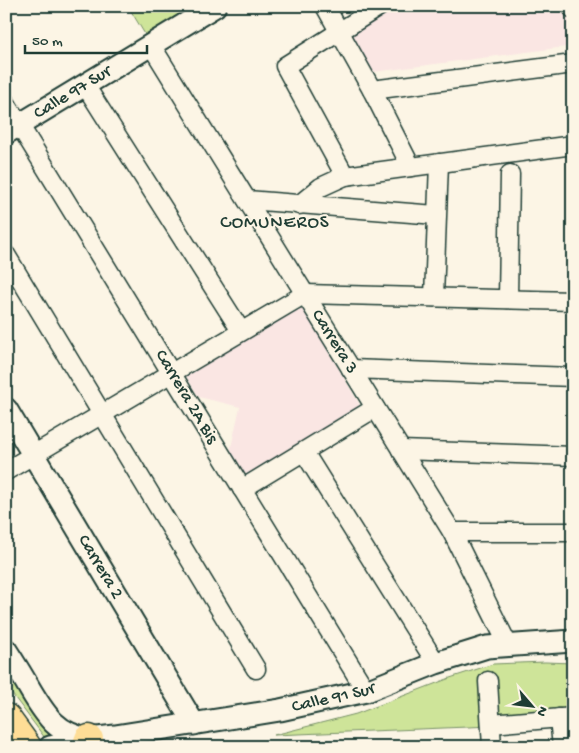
<svg xmlns="http://www.w3.org/2000/svg" width="579" height="753" viewBox="0 0 579 753" font-family="'Gochi Hand',sans-serif">
<style>
.built{fill:#fae6e3}
.green{fill:#cee499;stroke:#769066}
.lines{fill:none;stroke-linecap:round;stroke-linejoin:round}
.minor-casing{stroke:#1f3d34;stroke-width:21}
.tertiary-casing{stroke:#1f3d34;stroke-width:25}
.trunk-casing{stroke:#1f3d34;stroke-width:31}
.minor{stroke:#fcf5e5;stroke-width:18}
.tertiary{stroke:#fcf5e5;stroke-width:21}
.trunk{stroke:#fedd96;stroke-width:28}
.labels{text-anchor:middle;dominant-baseline:central;stroke-width:4;stroke-linejoin:round;paint-order:stroke}
.street-label{font-size:18px;fill:#1f3d34;stroke:#fcf5e5}
.neighbourhood-label{font-size:19px;letter-spacing:1px;fill:#1f3d34;stroke:#fcf5e5}
</style>
<rect width="100%" height="100%" fill="#fcf5e5"/>
<filter id="ink" filterUnits="userSpaceOnUse"><feTurbulence type="fractalNoise" baseFrequency=".02" numOctaves="2"/><feDisplacementMap in="SourceGraphic" scale="10" xChannelSelector="R" yChannelSelector="G"/><feConvolveMatrix kernelMatrix="1 2 1 2 8 2 1 2 1" color-interpolation-filters="sRGB"/></filter>
<g filter="url(#ink)">
<g class="built">
<polygon points="387,6 568,6 573,13 573,46 374,72 348,30"/>
<polygon points="301,305 361,407 244,477 230,452 240,407 199,397 185,375"/>
</g>
<g class="green">
<polygon points="128,6 195,6 146,36"/>
<polygon points="6,660 60,734 45,738 6,686"/>
<polygon points="545,662 573,663 573,719 492,726 274,735 356,714 450,678 493,664"/>
</g>
<g class="lines">
<g class="minor-casing">
<g id="minor">
<polyline points="325,6 372,90 411,167"/>
<polyline points="571,6 573,9"/>
<polyline points="151,45 452,532 508,645"/>
<polyline points="85,85 241,331"/>
<polyline points="372,90 573,64"/>
<polyline points="6,103 366,691"/>
<polyline points="345,176 285,66 380,6"/>
<polyline points="247,200 436,215"/>
<polyline points="299,205 321,187 345,176 573,145"/>
<polyline points="6,255 256,669"/>
<polyline points="434,297 439,163"/>
<polyline points="508,299 510,174"/>
<polyline points="351,369 573,377"/>
<polyline points="401,450 573,456"/>
<polyline points="304,452 436,663"/>
<polyline points="6,471 305,294 573,301"/>
<polyline points="242,489 375,408"/>
<polyline points="452,532 573,532"/>
<polyline points="488,681 492,747"/>
<polyline points="559,718 562,747"/>
<polyline points="491,724 573,717"/>
</g>
</g>
<g class="tertiary-casing">
<g id="tertiary">
<path id="s1" d="M6,133L215,6"/>
<path id="s2" d="M6,409L194,724"/>
<path d="M6,650C15,664 23,677 31,691C46,716 58,735 89,739"/>
<path id="s3" d="M50,747L89,739L115,736L280,710L366,691L436,663L487,647L573,641"/>
</g>
</g>
<g class="trunk-casing">
<g id="trunk">
<polyline points="6,718 27,747"/>
<polyline points="86,747 89,739"/>
</g>
</g>
<use href="#minor" class="minor"/>
<use href="#tertiary" class="tertiary"/>
<use href="#trunk" class="trunk"/>
</g>
</g>
<g class="labels">
<g class="street-label">
<text stroke="none"><textPath href="#s1" startOffset="78">Calle 97 Sur</textPath></text>
<text transform="translate(334 342) rotate(58)">Carrera 3</text>
<text transform="translate(186 397) rotate(59)">Carrera 2A Bis</text>
<text stroke="none"><textPath href="#s2" startOffset="184">Carrera 2</textPath></text>
<text stroke="none"><textPath href="#s3" startOffset="288">Calle 91 Sur</textPath></text>
</g>
<g class="neighbourhood-label">
<text x="275" y="223">COMUNEROS</text>
</g>
</g>
<rect width="579" height="753" fill="none" stroke="#fcf5e5" stroke-width="25"/>
<rect x="12" y="12" width="554" height="728" fill="none" stroke="#1f3d34" stroke-width="2" filter="url(#ink)"/>
<g transform="translate(532 706) rotate(118)" stroke="#fcf5e5" stroke-width="4" paint-order="stroke">
<path d="M0-4L9 19L0 12L-9 19Z" fill="#1f3d34"/>
<text y="-8" font-size="14" font-weight="bold" text-anchor="middle" fill="#1f3d34">N</text>
</g>
<path d="M25 45v8h122v-8" fill="none" stroke="#1f3d34" stroke-width="2.5"/>
<text x="32" y="45" font-size="15" fill="#1f3d34" stroke="#fcf5e5" stroke-width="4" paint-order="stroke">50 m</text>
</svg>
